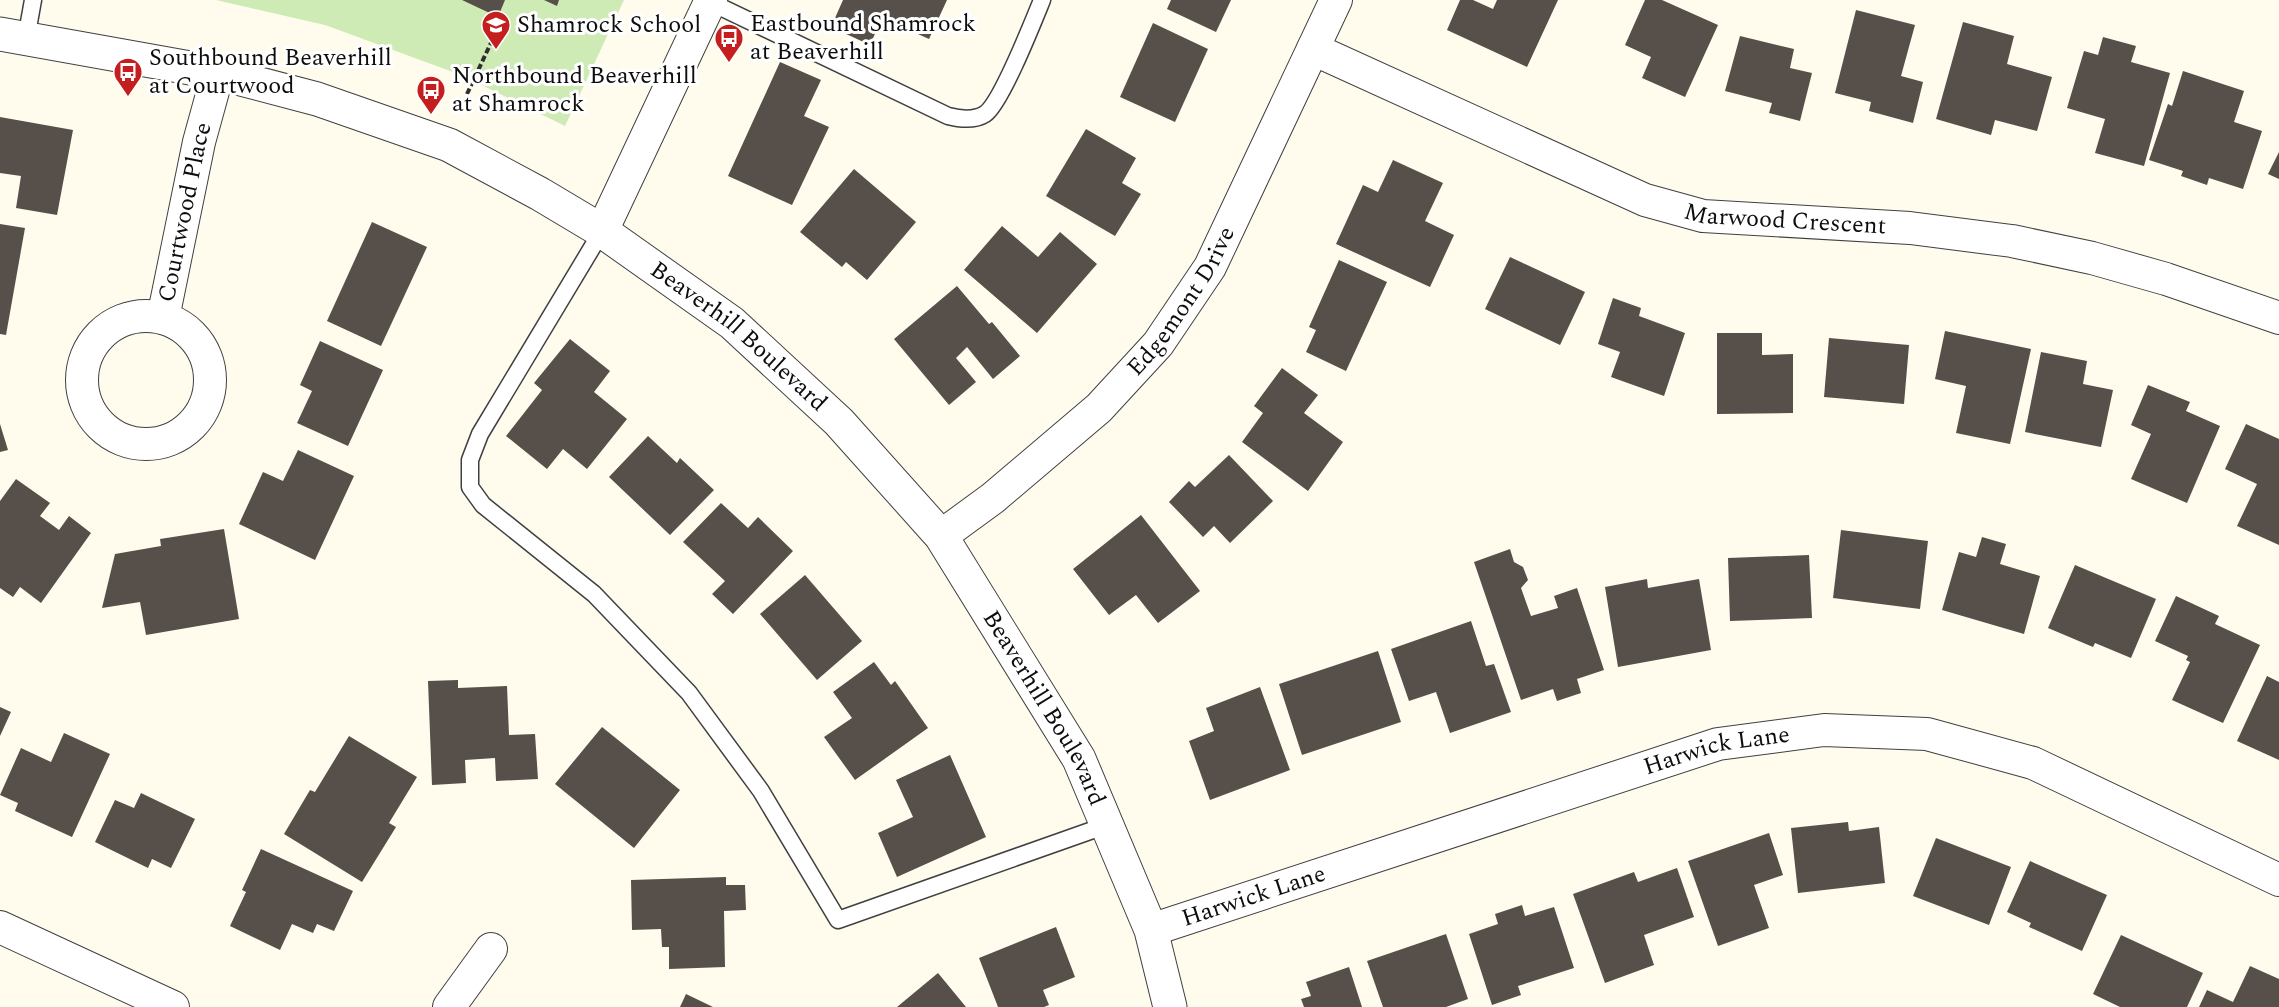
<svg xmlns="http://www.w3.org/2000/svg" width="2279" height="1007" viewBox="0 0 2279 1007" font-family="Spectral,serif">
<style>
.park{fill:#cfebb5}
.building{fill:#574f49}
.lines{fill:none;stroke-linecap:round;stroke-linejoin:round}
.service-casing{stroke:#404040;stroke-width:19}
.minor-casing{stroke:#404040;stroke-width:34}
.tertiary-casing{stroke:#404040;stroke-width:35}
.path{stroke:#2f2f2f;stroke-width:4;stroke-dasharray:6 3;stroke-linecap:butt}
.service{stroke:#fff;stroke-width:16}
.minor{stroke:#fff;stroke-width:32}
.tertiary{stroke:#fff;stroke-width:33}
.labels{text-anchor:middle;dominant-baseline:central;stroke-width:6;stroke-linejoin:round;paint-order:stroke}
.poi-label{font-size:24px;fill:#0d0d0d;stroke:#fff;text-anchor:start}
.street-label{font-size:24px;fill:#0d0d0d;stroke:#fff}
</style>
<rect width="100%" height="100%" fill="#fffcee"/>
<polygon class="park" points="216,0 624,0 565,126 461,75 325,25"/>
<g class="building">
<polygon points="462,0 505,0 498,17"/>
<polygon points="544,0 559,0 557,6"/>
<polygon points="843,0 947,0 929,39 882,18 870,45 831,27"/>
<polygon points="1171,0 1231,0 1216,32 1167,9"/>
<polygon points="1460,0 1473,0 1493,9 1497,0 1558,0 1527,67 1447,30"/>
<polygon points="1645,0 1662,0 1718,25 1685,97 1642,78 1651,57 1625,45"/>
<polygon points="1856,10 1915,25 1901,76 1923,82 1913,123 1869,111 1871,102 1835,93"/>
<polygon points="1963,22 2014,36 2007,64 2052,77 2037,131 1995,120 1991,135 1936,119"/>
<polygon points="1153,23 1208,49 1175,122 1120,97"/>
<polygon points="1740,36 1794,49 1790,68 1812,73 1800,121 1769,113 1772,103 1725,91"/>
<polygon points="2103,37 2136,46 2131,62 2170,73 2144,166 2095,153 2105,119 2067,108 2084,51 2098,55"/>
<polygon points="780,62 821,80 804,116 829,127 792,205 728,176"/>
<polygon points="2183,71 2244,91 2234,122 2262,131 2243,189 2209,178 2207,185 2181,176 2183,171 2149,160 2168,104 2172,106"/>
<polygon points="0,117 73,130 57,215 16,208 21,176 0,173"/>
<polygon points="1086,129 1136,158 1122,183 1141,194 1115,236 1046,196"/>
<polygon points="2279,152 2279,179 2268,174"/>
<polygon points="1393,160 1443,183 1425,221 1454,235 1430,287 1336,244 1363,185 1378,192"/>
<polygon points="854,169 916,222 867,280 846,262 842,267 800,232"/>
<polygon points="372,222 427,247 381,346 327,321"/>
<polygon points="0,224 25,228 6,335 0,334"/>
<polygon points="1002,226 1038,257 1060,232 1097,264 1037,333 964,270"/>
<polygon points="1510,257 1585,292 1560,345 1485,309"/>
<polygon points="1339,260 1387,282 1346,371 1306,352 1316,330 1309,327"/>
<polygon points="957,286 989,324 992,322 1020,356 993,379 967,347 956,358 976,382 949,405 894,339"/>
<polygon points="1613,298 1641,308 1639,316 1685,333 1664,396 1611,377 1620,352 1598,344"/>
<polygon points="1945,331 2031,349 2010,444 1956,433 1966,386 1935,379"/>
<polygon points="1717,333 1762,333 1762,355 1793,354 1793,413 1717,414"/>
<polygon points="1829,338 1909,345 1904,404 1824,397"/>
<polygon points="570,339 610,371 594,392 627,419 587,469 563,449 547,469 506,436 542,390 534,383"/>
<polygon points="320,341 383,370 348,446 297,423 312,391 300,385"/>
<polygon points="2041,352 2087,361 2083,384 2113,390 2101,447 2025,432"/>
<polygon points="1282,368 1318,395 1304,413 1343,442 1308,491 1242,442 1263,413 1254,406"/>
<polygon points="2148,385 2190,402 2186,411 2220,426 2187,503 2131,479 2151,434 2131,425"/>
<polygon points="0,424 8,450 0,452"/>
<polygon points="2246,424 2279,439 2279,545 2237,526 2257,484 2225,469"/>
<polygon points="648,436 677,463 680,458 714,490 670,535 609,477"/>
<polygon points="298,450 354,476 315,560 239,524 263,472 283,481"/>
<polygon points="1229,455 1273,501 1230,543 1214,526 1203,537 1169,502 1189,481 1195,487"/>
<polygon points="16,479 50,503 40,516 59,530 69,516 91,533 41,603 20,587 13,597 0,588 0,501"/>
<polygon points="721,503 748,528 758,517 793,551 733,614 712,594 725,581 683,542"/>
<polygon points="1141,515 1200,591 1158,623 1136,595 1109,615 1073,569"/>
<polygon points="224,529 239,619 146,635 140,602 102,608 115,554 161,546 160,539"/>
<polygon points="1841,530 1928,541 1920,609 1833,598"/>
<polygon points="1982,537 2006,544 2000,564 2040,576 2024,634 1942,610 1959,552 1976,557"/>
<polygon points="1510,549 1514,562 1523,567 1528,580 1521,588 1531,616 1558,608 1554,596 1577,588 1604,670 1577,679 1581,693 1557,701 1553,689 1521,700 1474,562"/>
<polygon points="1809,555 1812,618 1730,621 1728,558"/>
<polygon points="2075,565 2156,599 2131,658 2095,643 2093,647 2048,628"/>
<polygon points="805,575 862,641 817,680 760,614"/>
<polygon points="1647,579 1648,588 1699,579 1711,650 1618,667 1605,587"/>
<polygon points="2176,596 2219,616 2215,624 2260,645 2223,723 2172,700 2190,662 2186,660 2188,656 2155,641"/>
<polygon points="1471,621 1486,666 1494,664 1511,712 1450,733 1436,692 1409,701 1391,649"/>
<polygon points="1378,651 1401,722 1302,755 1279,684"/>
<polygon points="874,662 891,685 895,681 928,728 855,780 824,737 852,718 833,692"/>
<polygon points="2267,676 2279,682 2279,760 2237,741"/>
<polygon points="458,680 458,688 507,686 509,735 535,734 538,779 496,781 495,758 465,760 466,783 432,785 428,681"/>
<polygon points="1260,687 1290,770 1210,800 1189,741 1214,731 1206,708"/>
<polygon points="0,707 11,712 0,736"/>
<polygon points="602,727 680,790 634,848 555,784"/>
<polygon points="64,733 110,754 72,837 15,811 18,803 0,795 21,748 51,762"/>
<polygon points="349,736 417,777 389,823 396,827 362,882 284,834 310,790 315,792"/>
<polygon points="950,755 986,837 897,877 878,833 913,817 896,780"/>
<polygon points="141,793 195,819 171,868 152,859 148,868 95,842 115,800 134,808"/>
<polygon points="1848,822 1849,831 1879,827 1885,883 1798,893 1791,828"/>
<polygon points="1769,833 1783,875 1754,885 1769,928 1718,946 1688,861"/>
<polygon points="1936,838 2011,867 1989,925 1913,896"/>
<polygon points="261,849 353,891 334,931 317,924 313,933 292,924 280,950 230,926 246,892 242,890"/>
<polygon points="2030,861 2107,895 2082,951 2029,927 2031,923 2007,912"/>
<polygon points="1677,868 1694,917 1644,935 1654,965 1605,983 1573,894 1634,872 1638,882"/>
<polygon points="726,877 726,885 745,885 746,910 724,911 725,967 669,969 669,947 662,947 661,929 632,930 631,880"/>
<polygon points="1522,905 1525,916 1554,907 1574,968 1518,986 1521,995 1492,1005 1469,934 1498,924 1495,914"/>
<polygon points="1056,927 1075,977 1043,990 1049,1005 1044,1007 998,1007 979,958"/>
<polygon points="1446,934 1468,999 1446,1007 1383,1007 1367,961"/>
<polygon points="2121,935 2203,973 2187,1007 2120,1007 2093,994"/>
<polygon points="2250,966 2279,979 2279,1007 2199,1007 2207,990 2233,1002"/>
<polygon points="1349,967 1362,1007 1304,1007 1301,999 1311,996 1306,982"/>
<polygon points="938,973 966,1007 897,1007"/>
<polygon points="686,994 713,1007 680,1007"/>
</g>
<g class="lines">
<g class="service-casing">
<g id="service">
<path d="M710,2L948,116C960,119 974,121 985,114C1001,103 1033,22 1042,0"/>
<polyline points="26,39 33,0"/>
<polyline points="602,231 480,434 470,460 470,487 483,505 594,594 689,693 761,791 838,920 1107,825"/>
</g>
</g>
<g class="minor-casing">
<g id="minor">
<path id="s1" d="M1313,49L1645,200L1703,216L1910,228L2012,241L2092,258L2166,279L2279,318"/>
<polyline points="602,231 711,0"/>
<circle cx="146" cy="380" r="64"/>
<path id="s2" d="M163,318L199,142L218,73"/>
<path id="s3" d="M941,536L993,498L1099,408L1158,344L1210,267L1336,0"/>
<polyline points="0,927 173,1007"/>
<path id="s4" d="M1151,930L1718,744L1824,730L1927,734L2033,763L2279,880"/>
<polyline points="449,1007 491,949"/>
</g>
</g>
<g class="tertiary-casing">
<g id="tertiary">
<path id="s5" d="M0,34L218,73L317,99L449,145L540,194L602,231L732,323L839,422L941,536L1079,759L1151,930L1170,1007"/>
</g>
</g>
<polyline class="path" points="467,94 497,30"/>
<use href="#service" class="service"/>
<use href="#minor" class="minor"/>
<use href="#tertiary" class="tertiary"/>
</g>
<defs>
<g id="school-pin" transform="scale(1.5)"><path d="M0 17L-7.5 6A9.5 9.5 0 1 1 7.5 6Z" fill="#c51e1f" stroke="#fff"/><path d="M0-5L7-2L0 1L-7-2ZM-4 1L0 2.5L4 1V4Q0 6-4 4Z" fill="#fff"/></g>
<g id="bus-pin" transform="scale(1.5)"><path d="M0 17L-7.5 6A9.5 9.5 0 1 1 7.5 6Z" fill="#c51e1f" stroke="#fff"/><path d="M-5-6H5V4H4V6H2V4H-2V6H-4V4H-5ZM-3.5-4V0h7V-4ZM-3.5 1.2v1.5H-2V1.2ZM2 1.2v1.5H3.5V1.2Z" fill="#fff"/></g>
</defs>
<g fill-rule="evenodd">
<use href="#school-pin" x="496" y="25"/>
<use href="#bus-pin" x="729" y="38"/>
<use href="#bus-pin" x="128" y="72"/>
<use href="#bus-pin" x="431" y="90"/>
</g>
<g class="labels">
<g class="poi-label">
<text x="750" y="24">Eastbound Shamrock<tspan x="750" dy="28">at Beaverhill</tspan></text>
<text x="517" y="25">Shamrock School</text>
<text x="149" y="58">Southbound Beaverhill<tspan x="149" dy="28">at Courtwood</tspan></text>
<text x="452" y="76">Northbound Beaverhill<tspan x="452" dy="28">at Shamrock</tspan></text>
</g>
<g class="street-label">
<text stroke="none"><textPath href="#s2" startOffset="108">Courtwood Place</textPath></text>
<text stroke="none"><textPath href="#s1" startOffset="507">Marwood Crescent</textPath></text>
<text stroke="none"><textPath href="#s3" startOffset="339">Edgemont Drive</textPath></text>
<text stroke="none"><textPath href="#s5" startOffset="812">Beaverhill Boulevard</textPath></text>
<text stroke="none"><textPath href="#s5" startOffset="1298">Beaverhill Boulevard</textPath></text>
<text stroke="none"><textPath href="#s4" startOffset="594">Harwick Lane</textPath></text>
<text stroke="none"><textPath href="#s4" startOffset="108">Harwick Lane</textPath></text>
</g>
</g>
</svg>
